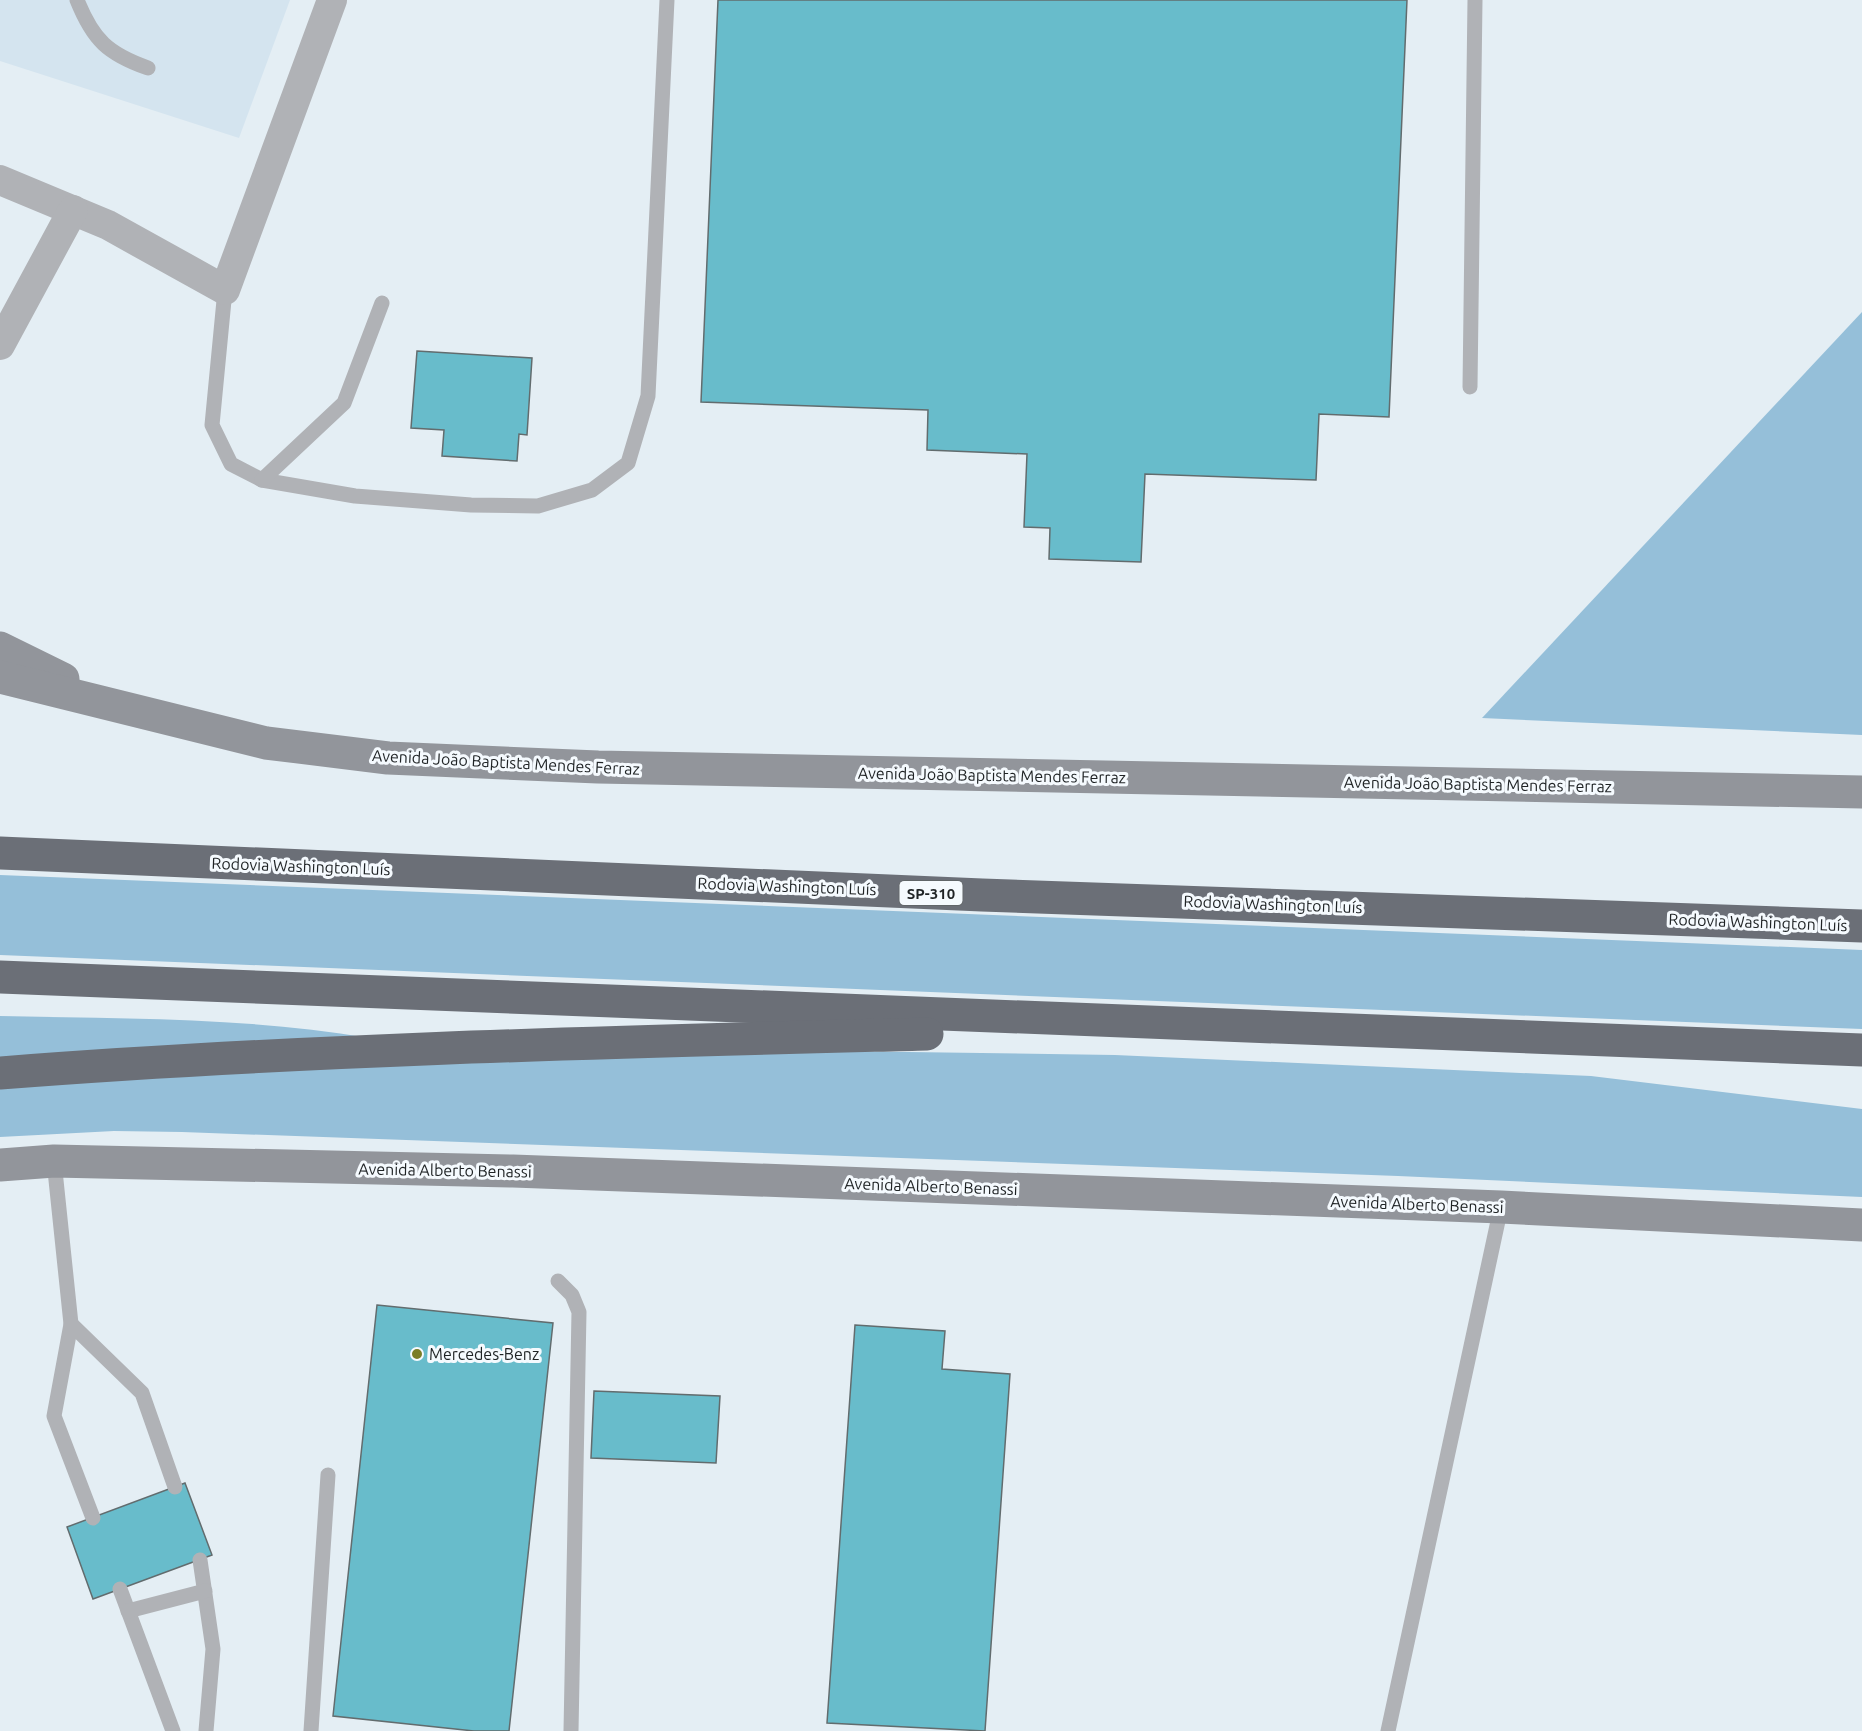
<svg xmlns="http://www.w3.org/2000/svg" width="1862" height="1731" viewBox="0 0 1862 1731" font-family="Ubuntu,sans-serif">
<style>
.built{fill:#d4e4ef}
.green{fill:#95bfd9}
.building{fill:#68bccb;stroke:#626c6e;stroke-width:1.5}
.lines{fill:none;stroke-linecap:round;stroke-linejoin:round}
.lane{stroke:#b0b2b6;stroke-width:15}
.street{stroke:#b0b2b6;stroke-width:30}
.secondary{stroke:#92959b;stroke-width:33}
.highway{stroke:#6b6f77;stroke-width:33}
.poi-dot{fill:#7a7d26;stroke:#f5fafe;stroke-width:2}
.labels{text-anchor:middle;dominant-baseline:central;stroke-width:6;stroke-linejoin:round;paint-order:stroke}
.shield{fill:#f5fafe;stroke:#5f6466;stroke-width:1.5}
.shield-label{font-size:15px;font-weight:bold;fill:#1f2325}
.street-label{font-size:16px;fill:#1f2325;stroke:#f5fafe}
.poi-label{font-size:16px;fill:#1f2325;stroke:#f5fafe;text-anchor:start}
</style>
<rect width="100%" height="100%" fill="#e4eef4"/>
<polygon class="built" points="0,0 290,0 239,138 0,61"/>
<g class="green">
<polygon points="1862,312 1862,735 1482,718"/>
<polygon points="0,875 1862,950 1862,1029 0,955"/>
<path d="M0,1016C124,1019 247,1017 369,1038L0,1059Z"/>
<polygon points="834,1051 1115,1055 1591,1076 1862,1109 1862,1197 1398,1176 182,1132 114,1131 0,1137 0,1084 367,1062"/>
</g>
<g class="building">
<polygon points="718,0 1407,0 1389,417 1319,414 1316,480 1145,474 1141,562 1049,559 1050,528 1024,527 1027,454 927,450 928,410 701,402"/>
<polygon points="417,351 532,358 527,435 519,434 517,461 442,456 444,430 411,428"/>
<polygon points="377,1305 553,1323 509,1731 474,1731 333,1716"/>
<polygon points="855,1325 945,1331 942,1369 1010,1374 985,1731 827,1723"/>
<polygon points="594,1391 720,1396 716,1463 591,1458"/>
<polygon points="185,1483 212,1555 93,1599 67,1527"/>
</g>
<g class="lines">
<g class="lane">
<path d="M77,0C93,40 108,54 148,68"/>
<polyline points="225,290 212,425 231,464 262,480 355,496 471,505 538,506 592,490 628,463 648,396 667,0"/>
<polyline points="1470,387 1475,0"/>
<polyline points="262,480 344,403 382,303"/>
<polyline points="54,1161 71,1324 54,1416 93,1518"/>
<polyline points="558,1281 572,1295 579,1312 571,1731"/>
<polyline points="71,1324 142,1393 175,1487"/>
<polyline points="200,1560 213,1649 206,1731"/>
<polyline points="120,1589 173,1731"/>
<polyline points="128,1611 205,1591"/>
<polyline points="311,1731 328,1475"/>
<polyline points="1388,1731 1501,1207"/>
</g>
<g class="street">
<polyline points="0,180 108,225 225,290 332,0"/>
<polyline points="0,345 73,210"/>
</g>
<g class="secondary">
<polyline points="0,648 63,679"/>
<polyline points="0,677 266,743 388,758 598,767 1862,792"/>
<polyline points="0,1165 54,1161 513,1171 1501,1207 1862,1225"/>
</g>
<g class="highway">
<polyline points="0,853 982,895 1862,926"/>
<polyline points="0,977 1862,1050"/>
<path d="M0,1073C308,1049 618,1042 927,1034"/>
</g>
</g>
<circle class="poi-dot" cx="417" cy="1354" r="6"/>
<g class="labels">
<rect class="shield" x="899.5" y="881" width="63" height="24" rx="4.5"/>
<g class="shield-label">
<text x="931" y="893">SP-310</text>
</g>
<g class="street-label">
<text transform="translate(506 762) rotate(3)">Avenida João Baptista Mendes Ferraz</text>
<text transform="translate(992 775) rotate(1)">Avenida João Baptista Mendes Ferraz</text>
<text transform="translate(1478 784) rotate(1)">Avenida João Baptista Mendes Ferraz</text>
<text transform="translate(301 866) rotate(2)">Rodovia Washington Luís</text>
<text transform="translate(787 886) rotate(2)">Rodovia Washington Luís</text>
<text transform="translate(1273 904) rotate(2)">Rodovia Washington Luís</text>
<text transform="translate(1758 922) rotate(2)">Rodovia Washington Luís</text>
<text transform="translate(445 1170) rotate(1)">Avenida Alberto Benassi</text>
<text transform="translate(931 1186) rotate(2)">Avenida Alberto Benassi</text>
<text transform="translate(1417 1204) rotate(2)">Avenida Alberto Benassi</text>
</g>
<g class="poi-label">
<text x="429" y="1354">Mercedes-Benz</text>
</g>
</g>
</svg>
